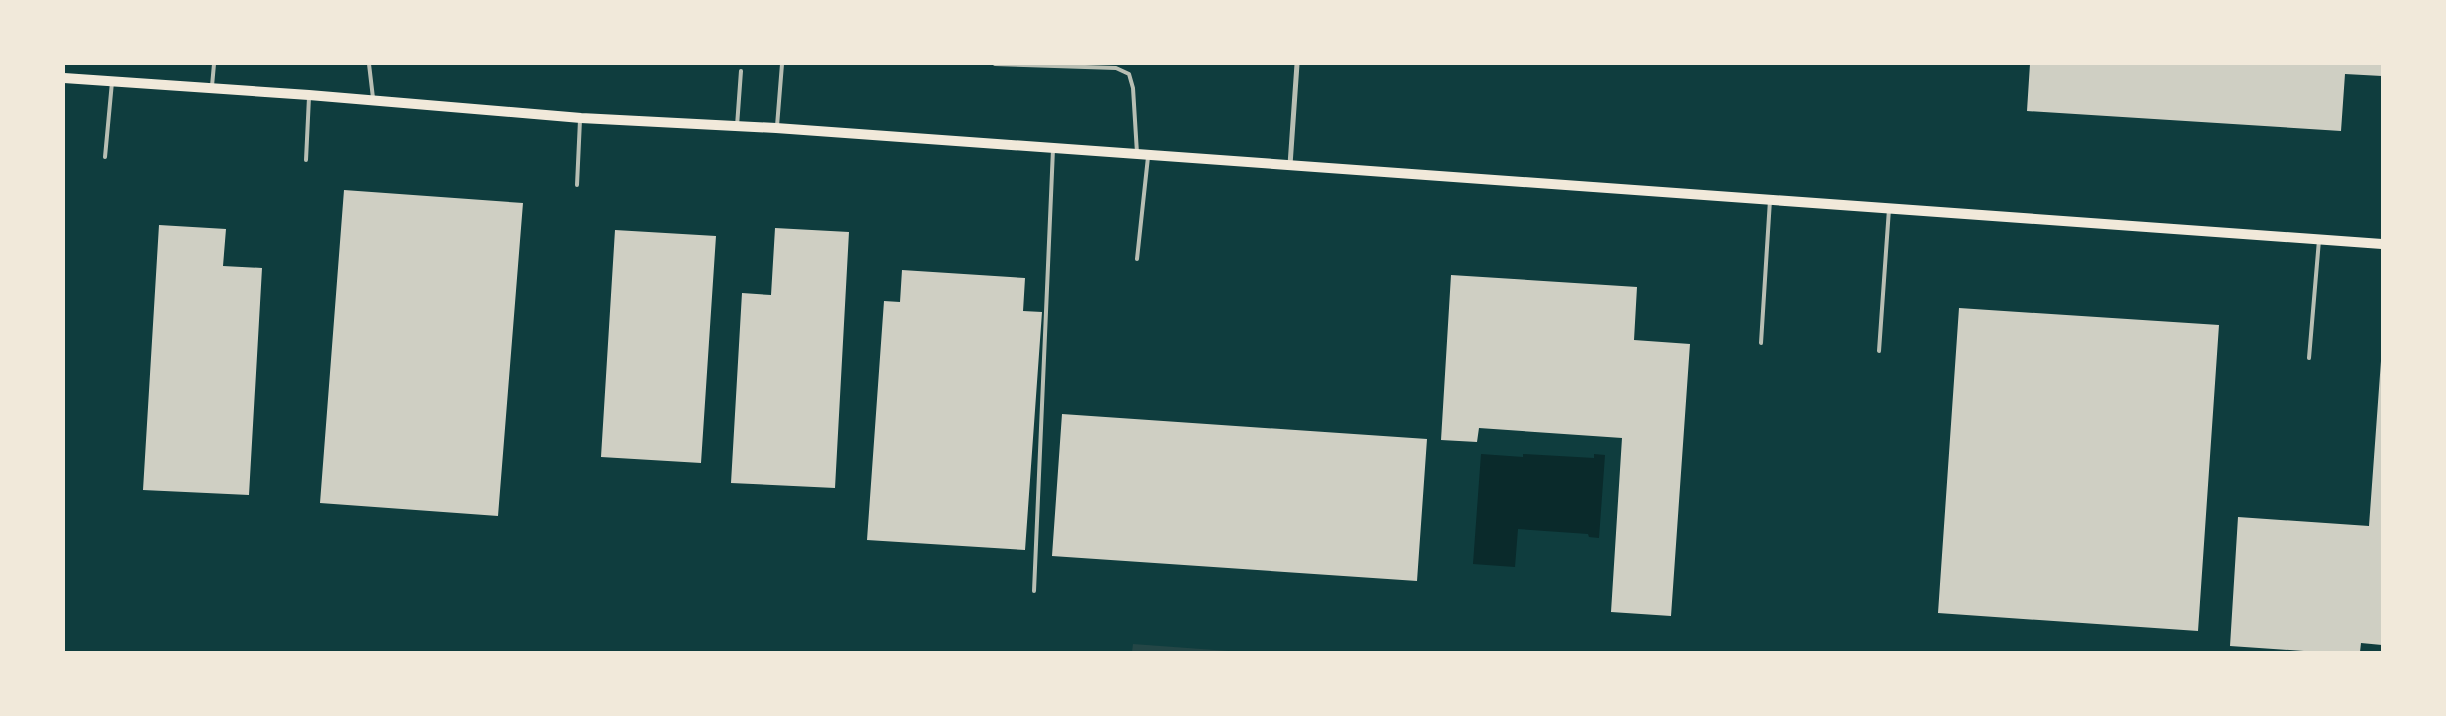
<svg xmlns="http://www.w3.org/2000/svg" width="2446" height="716" viewBox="0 0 2446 716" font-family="Raleway,sans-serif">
<rect width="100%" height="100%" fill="#0f3d3e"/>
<path fill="#244646" d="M1133 644 1242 652H1132Z"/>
<path fill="#0a2a2b" d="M1481 454 1523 457V454L1594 458V454L1605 455 1599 538 1589 537 1588 534 1518 529 1515 567 1473 564Z"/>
<path fill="#cfcfc3" d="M2030 64H2382V76L2345 74 2341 131 2027 111Z
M344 190 523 203 498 516 320 503Z
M159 225 226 229 223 266 262 268 249 495 143 490Z
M775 228 849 232 835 488 731 483 742 293 771 295Z
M615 230 716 236 701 463 601 457Z
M902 270 1025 278 1023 311 1042 312 1025 550 867 540 884 301 900 302Z
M1451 275 1637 287 1634 340 1690 344 1671 616 1611 612 1622 438 1479 428 1477 442 1441 440Z
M1959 308 2219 325 2198 631 1938 613Z
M2381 361 2382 645 2361 643 2360 652H2318L2230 646 2238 517 2369 526Z
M1062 414 1427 439 1417 581 1052 556Z"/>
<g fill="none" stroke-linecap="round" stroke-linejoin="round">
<path stroke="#b8beb3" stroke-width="4" d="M369 64 373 98
M995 64 1116 68 1129 74 1133 88 1137 153
M212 86 214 64
M737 126 741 71
M777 126 782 64
M105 157 112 82
M306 160 309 97
M577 185 580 120
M1137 259 1148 157
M1761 343 1770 200
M1879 351 1889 209
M2309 358 2319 240
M1034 591 1053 149"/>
<path stroke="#b8beb3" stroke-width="5" d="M1290 165 1297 64"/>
<path stroke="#f1e9da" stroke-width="10" d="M64 78 309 95 581 118 776 128 2382 244"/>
</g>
<rect width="2446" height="716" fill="none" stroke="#f1e9da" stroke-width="130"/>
</svg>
